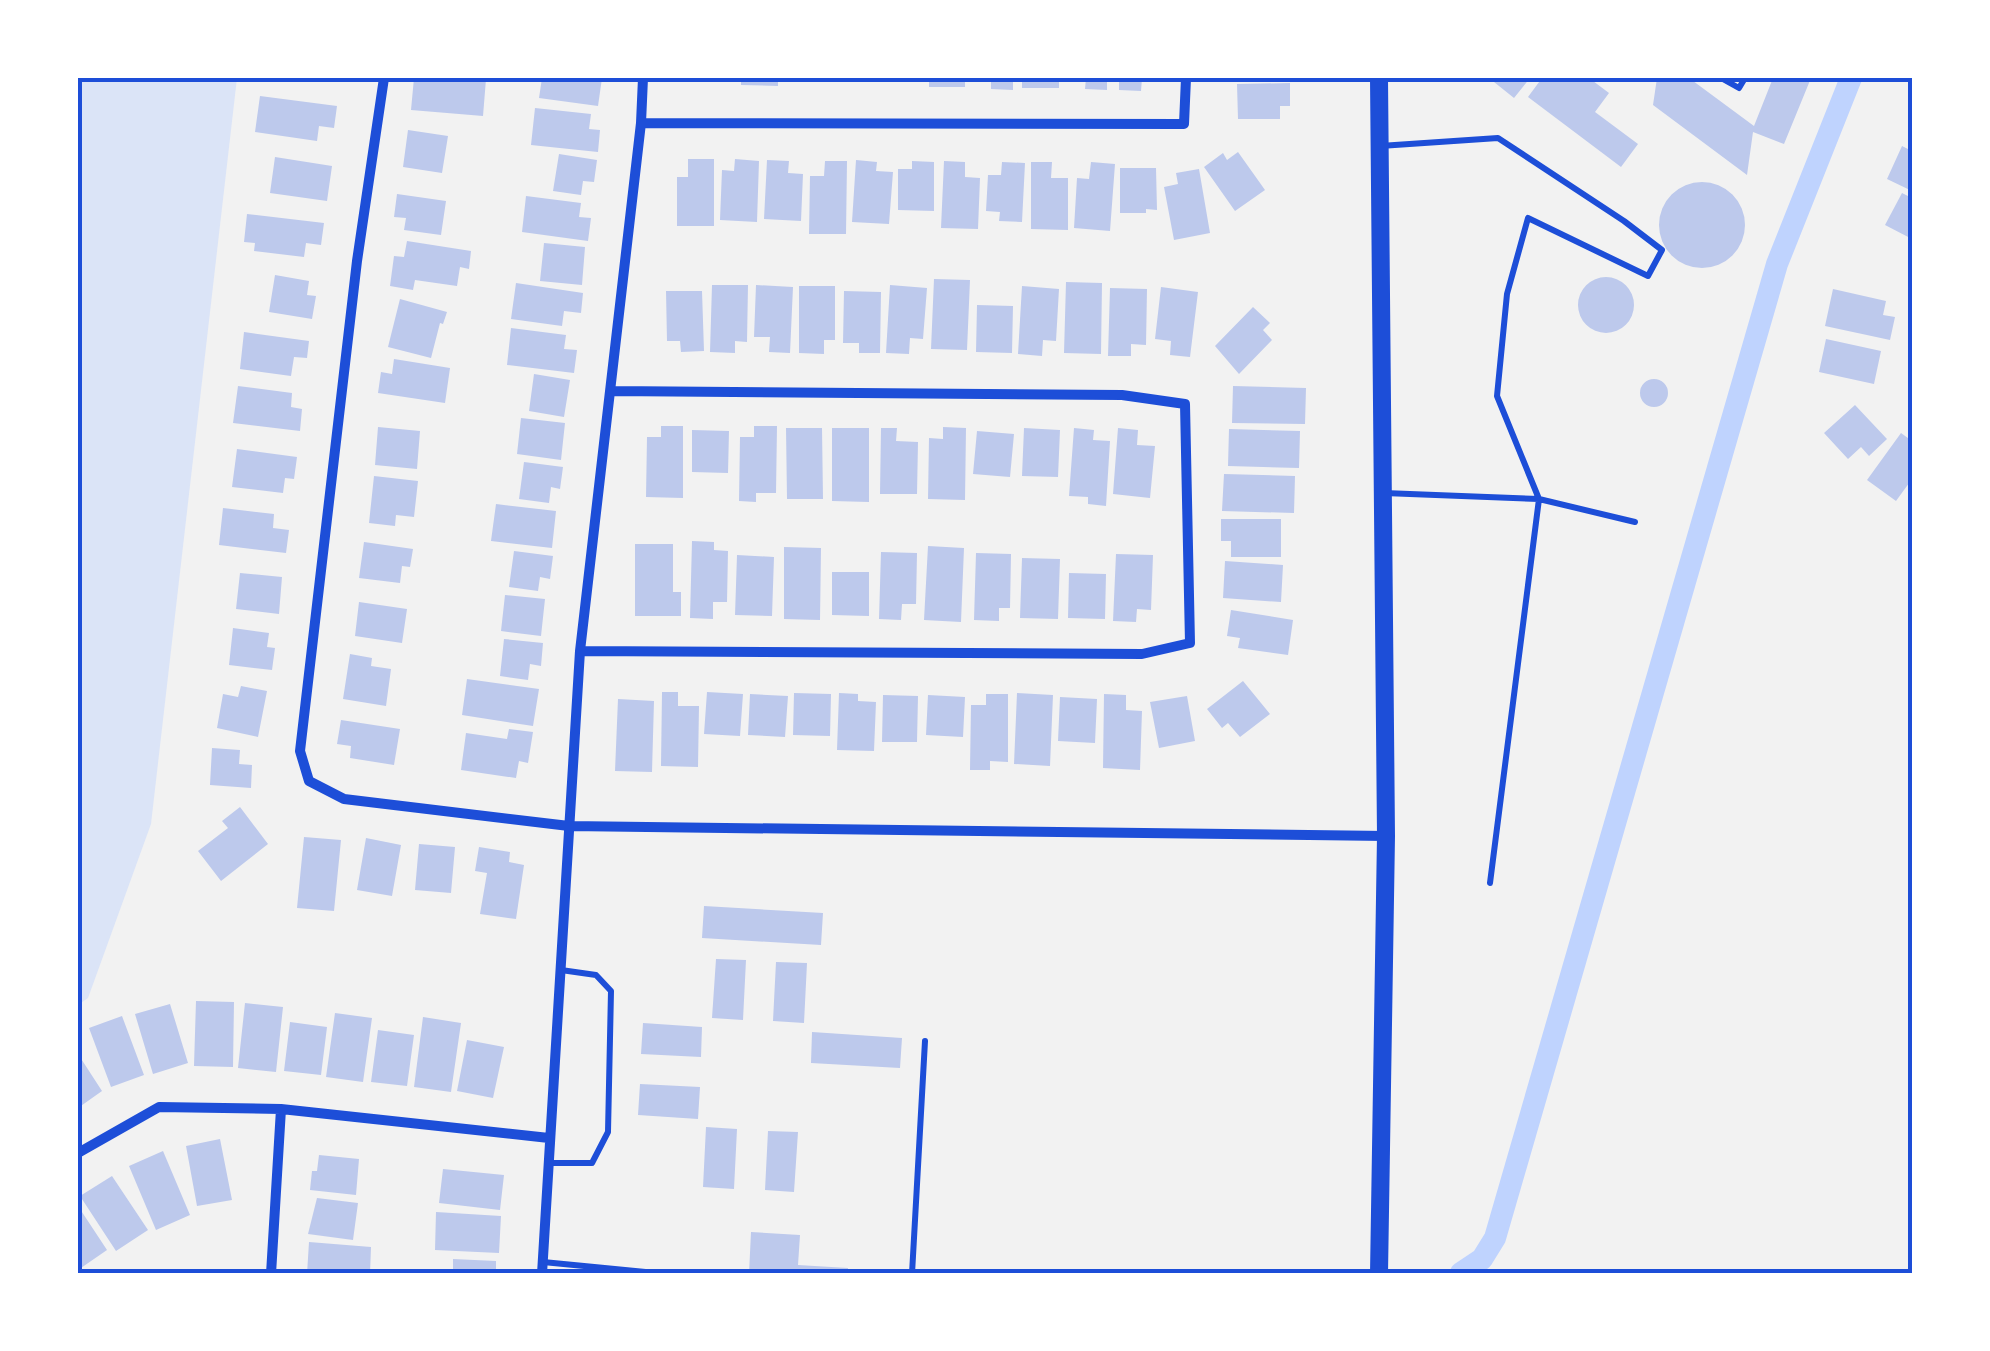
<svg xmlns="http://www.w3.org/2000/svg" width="1990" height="1351" viewBox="0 0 1990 1351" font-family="Roboto,sans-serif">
<rect width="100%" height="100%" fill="#f2f2f2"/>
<path fill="#dbe4f7" d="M78 78H237L151 824 88 998 78 1005Z"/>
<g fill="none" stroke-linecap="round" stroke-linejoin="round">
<path stroke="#bfd3fe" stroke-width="22" d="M1461 1273 1482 1259 1495 1238 1777 264 1851 78"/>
</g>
<path fill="#bdc9ec" d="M414 78 486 79 483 116 411 110Z
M542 78H602L598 106 539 98Z
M741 78H778V86L741 85Z
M929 78H965V87H929Z
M991 78H1013V90L991 89Z
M1022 78H1059V88H1022Z
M1086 78H1107V90L1085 89Z
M1119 78H1142L1141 91 1119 90Z
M1498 78H1530L1514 98 1494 82Z
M1542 78H1589L1609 93 1595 112 1638 144 1621 167 1528 97Z
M1657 78H1689L1754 126 1773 78H1811L1784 144 1753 132 1747 175 1653 105Z
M1290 83V106H1280V119H1238L1237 84Z
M260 96 337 106 334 128 319 126 317 141 255 132Z
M535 108 591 114 589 129 600 130 598 152 531 145Z
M408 130 448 136 442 173 403 167Z
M1902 146 1912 151V191L1887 179Z
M1238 152 1265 190 1235 211 1204 167 1223 153 1227 160Z
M559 154 597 160 594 182 583 181 581 195 553 191Z
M275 157 332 166 327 201 270 193Z
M688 159H714V226H677V177H688Z
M735 159 759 161 757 222 720 220 722 170 734 171Z
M767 160 789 161 788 173 803 174 801 221 764 219Z
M856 160 877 162 876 171 893 172 889 224 852 222Z
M825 161H847L846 234H809L810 176H824Z
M912 161 934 162V211L898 210V169H912Z
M944 161 965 162V177L980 178 978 229 941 228Z
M1002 162 1025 163 1022 222 999 221 1000 212 986 211 988 175H1001Z
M1031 162H1052L1051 178H1068V230L1031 229Z
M1091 162 1115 164 1110 231 1074 228 1077 178 1089 179Z
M1120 168H1156L1157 210 1146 209V213H1120Z
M1199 169 1210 233 1174 240 1164 187 1178 184 1176 173Z
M1659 225a43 43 0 1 1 86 0a43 43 0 1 1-86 0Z
M1902 193 1912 198V239L1885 225Z
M397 194 446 201 441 235 404 230 406 218 394 217Z
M526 196 581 203 579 217 591 218 588 241 522 232Z
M247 214 324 223 321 245 306 243 304 257 254 251 255 243 244 242Z
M407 241 471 251 469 269 460 267 457 286 415 280 413 290 390 286 394 256 404 257Z
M544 243 585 247 582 285 540 281Z
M275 275 309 281 307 295 316 296 312 319 269 312Z
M1578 305a28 28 0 1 1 56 0a28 28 0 1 1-56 0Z
M934 279 970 280 967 350 931 349Z
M1066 282 1102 283 1101 354 1064 353Z
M516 283 583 293 581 313 564 311 562 326 511 319Z
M712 285H748L747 342 735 341V353L710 352Z
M756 285 793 287 790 353 769 352 770 337H754Z
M890 285 927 288 923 339 910 338 909 354 886 353Z
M799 286H835V340H824V354L799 353Z
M1022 286 1059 289 1056 341 1043 340 1042 356 1018 354Z
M1161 287 1198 292 1190 357 1170 355 1171 341 1155 339Z
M1110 288 1147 289 1146 345 1131 344V356H1108Z
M1833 289 1886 301 1883 315 1895 317 1890 340 1825 326Z
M666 291H702L704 351 681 352 680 341H667Z
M844 291 881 292 880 353H859V343H843Z
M400 299 447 312 443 324 440 323 431 358 388 347Z
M977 305 1013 306 1012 353 976 352Z
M1253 307 1270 323 1263 330 1272 340 1239 374 1215 346Z
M511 328 566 335 564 349 577 350 574 373 507 365Z
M244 332 309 341 307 358 294 357 291 376 240 369Z
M1826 339 1881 351 1874 384 1819 372Z
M394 359 450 368 445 403 378 393 381 372 392 374Z
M534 374 570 380 564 417 529 411Z
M1640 393a14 14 0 1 1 28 0a14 14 0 1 1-28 0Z
M238 386 292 393 291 407 302 409 300 431 233 423Z
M1233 386 1306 388 1305 424 1232 423Z
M1855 405 1887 439 1869 456 1861 447 1848 459 1824 433Z
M521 418 565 423 561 460 517 454Z
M661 426H683V498L646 497 647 437H661Z
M754 426H777L776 493H756V502L739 501 740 437H754Z
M378 427 420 431 417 469 375 465Z
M943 427 966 428 965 500 928 499 929 438 943 439Z
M786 428H822L823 499H787Z
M832 428H869V502L832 501Z
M881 428H897L896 441 918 442 917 494H880Z
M1024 428 1060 430 1058 477 1022 476Z
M1074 428 1094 430 1093 440 1110 441 1106 506 1088 504V497L1069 496Z
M1118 428 1138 430 1137 445 1155 446 1150 498 1113 494Z
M1229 429 1300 431 1299 468 1228 466Z
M692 430 729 431 728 473 692 472Z
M977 431 1014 434 1010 477 973 474Z
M1901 433 1912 441V479L1896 501 1867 480Z
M237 449 297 457 294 479 285 478 283 493 232 487Z
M524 462 563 467 560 489 551 487 549 503 519 499Z
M1224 474 1295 476 1294 513 1222 511Z
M374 476 418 481 414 517 396 515 395 526 369 523Z
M496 504 556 511 552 548 491 541Z
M223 508 274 514 273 528 289 530 286 553 219 545Z
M1221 519H1281V557H1231V541H1221Z
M692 541 714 542V550L728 551 727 602H713V619L690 618Z
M364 542 413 549 410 567 402 566 400 583 359 578Z
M635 544H673V592H681V616H635Z
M928 546 964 548 961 622 924 620Z
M784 547 821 548 820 620 784 619Z
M514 551 553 556 550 579 540 577 538 591 509 587Z
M881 552 917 553 916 604H902L901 620 879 619Z
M976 553 1011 554 1010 608H999V621L974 620Z
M1116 554 1153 555 1151 610 1137 609 1136 622 1113 621Z
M737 555 774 557 772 616 735 615Z
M1022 558 1060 559 1058 619 1020 618Z
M1225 561 1283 565 1281 602 1223 598Z
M832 572H869V616L832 615Z
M240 573 282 577 279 614 236 609Z
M1069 573 1106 574 1105 619 1068 618Z
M505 595 545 599 541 636 501 631Z
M359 602 407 609 402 643 355 636Z
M1231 610 1293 620 1288 655 1238 648 1240 638 1227 636Z
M233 628 269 633 267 647 275 648 272 670 229 665Z
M504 639 543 643 541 666 530 664 528 680 500 676Z
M350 654 372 658 371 666 391 669 386 706 343 699Z
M467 679 539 689 533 726 462 715Z
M1243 681 1270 714 1240 737 1228 723 1222 728 1207 709Z
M241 686 267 691 258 737 217 728 223 694 238 697Z
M662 692H678V706H699L698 767 661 766Z
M707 692 743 694 740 736 704 734Z
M794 693 831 694 830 736 793 735Z
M839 693 858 694V701L876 702 874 751 837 750Z
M1017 693 1053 695 1050 766 1014 764Z
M750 694 788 696 785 737 748 735Z
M986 694H1008V762L990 761V770H970L971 705H986Z
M1104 694 1126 695V710L1142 711 1140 770 1103 768Z
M883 695 918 696 917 742H882Z
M928 695 965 697 963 737 926 735Z
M1187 696 1195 741 1159 748 1150 702Z
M1060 697 1097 699 1095 743 1058 741Z
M618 699 654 701 652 772 615 771Z
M341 720 400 729 394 765 350 758 351 746 337 744Z
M509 729 533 732 528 763 519 761 516 778 461 770 466 733 507 739Z
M212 748 240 750 239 764 252 765 251 788 210 785Z
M240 807 268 844 221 881 198 851 228 828 222 821Z
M304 837 341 840 334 911 297 908Z
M366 838 401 845 392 896 357 890Z
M419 844 455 847 451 893 415 890Z
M479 847 510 852 509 862 524 865 516 919 480 914 487 873 475 871Z
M704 906 823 913 821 945 702 938Z
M716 959 746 960 743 1020 712 1018Z
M776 962 807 963 804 1023 773 1021Z
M196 1001 234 1002 233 1067 194 1066Z
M245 1003 283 1007 276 1072 238 1068Z
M170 1004 188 1063 153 1074 135 1014Z
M335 1013 372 1018 363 1082 326 1077Z
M122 1016 144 1075 111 1087 89 1028Z
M423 1017 461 1023 451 1092 414 1087Z
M290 1022 327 1027 321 1075 284 1071Z
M643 1023 702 1027 701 1057 641 1054Z
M378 1030 414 1035 407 1086 371 1082Z
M812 1032 902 1038 900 1068 811 1063Z
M467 1040 504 1047 493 1098 457 1091Z
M78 1054 102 1091 78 1108Z
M640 1084 700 1087 698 1119 638 1115Z
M706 1127 737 1129 734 1189 703 1187Z
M768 1131 798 1132 794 1192 765 1190Z
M220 1139 232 1200 197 1206 186 1146Z
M163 1151 190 1215 156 1230 129 1166Z
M319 1155 359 1159 356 1195 310 1190 312 1171H317Z
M443 1169 504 1175 500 1210 439 1203Z
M112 1176 148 1230 116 1251 80 1196Z
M317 1198 358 1203 353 1240 308 1234Z
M78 1206 107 1250 78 1270Z
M436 1212 501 1216 499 1253 435 1250Z
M751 1232 800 1235 798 1265 848 1268V1274H749Z
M309 1242 371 1247 370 1274H307Z
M453 1259 496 1261V1274H453Z"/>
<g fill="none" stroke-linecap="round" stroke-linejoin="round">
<path stroke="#1d4ed8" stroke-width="6" d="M1721 78 1739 88 1745 78
M1380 146 1498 138 1624 221 1662 250 1648 276 1528 218 1507 294 1497 396 1539 499 1490 883
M1384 493 1539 499 1635 522
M548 1163H592L608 1132 611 991 596 975 561 970
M543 1262 666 1274
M912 1274 925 1041"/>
<path stroke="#1d4ed8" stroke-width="10" d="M384 78 357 261 300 751 309 781 344 799 569 826 1386 836
M641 123 1184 124 1186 78
M580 651 1142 654 1190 643 1185 404 1122 395 611 391
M78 1153 159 1107 281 1109 549 1138
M271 1274 281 1109
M542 1274 580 651 641 123 643 78"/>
<path stroke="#1d4ed8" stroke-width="18" d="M1379 78 1386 836 1379 1274"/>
</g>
<rect width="1990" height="1351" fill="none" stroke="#ffffff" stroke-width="160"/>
<rect x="80" y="80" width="1830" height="1191" fill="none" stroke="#1d4ed8" stroke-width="4"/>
</svg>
